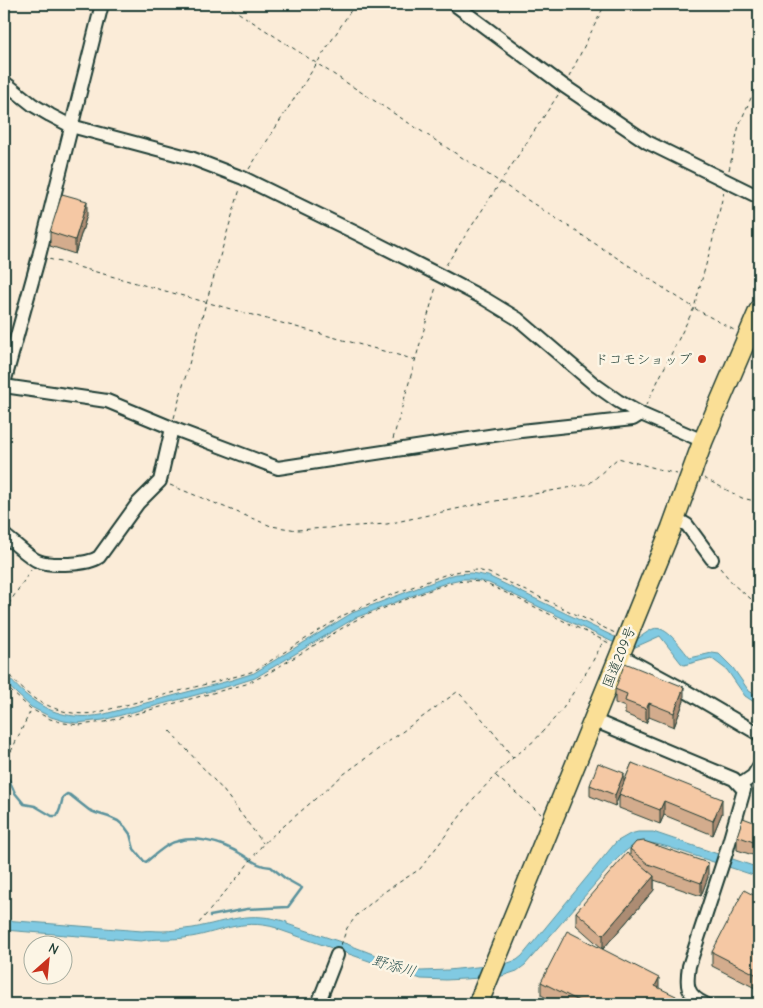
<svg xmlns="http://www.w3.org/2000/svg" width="763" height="1008" viewBox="0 0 763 1008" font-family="'Comic Neue','Klee One',sans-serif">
<rect width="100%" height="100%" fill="#fbecd8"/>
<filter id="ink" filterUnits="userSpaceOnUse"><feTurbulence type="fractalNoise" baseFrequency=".02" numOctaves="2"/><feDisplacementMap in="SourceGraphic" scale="10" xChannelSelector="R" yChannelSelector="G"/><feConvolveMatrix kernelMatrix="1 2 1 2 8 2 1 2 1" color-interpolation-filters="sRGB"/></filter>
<g filter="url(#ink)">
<path fill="#f9e1c8" d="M4 323 14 326 4 371Z"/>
<path fill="#81cae2" stroke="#5a929c" d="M471 573 488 576 619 639 632 642C640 638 646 632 653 629 666 624 682 649 690 658L712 653 719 654 733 668 749 691 759 697V705L751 700 745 696 727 670 711 658 684 665 681 663 660 636 631 649 619 645 489 583 471 579H462L452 581 437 586 355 618 255 678 233 685 103 720 77 723 64 721 51 717 31 707 4 682V673C13 682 22 693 33 700 53 715 77 719 101 715L232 680 254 673 352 613 446 577 456 574Z
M638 832H653L759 868V877L668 847C640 839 634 842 614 862L525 965 517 971 499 977 446 980 421 979 277 929V928C240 917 219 934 184 938 170 940 155 938 141 941L4 930V920L142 931C149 930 155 931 162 931 172 931 183 929 193 928 229 921 249 910 287 922V924L347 944 414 970 421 971 448 970 505 964 517 960 522 956 616 842 630 834Z"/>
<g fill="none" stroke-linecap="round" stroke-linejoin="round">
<path stroke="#5a929c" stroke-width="2.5" d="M4 769 15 793 24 804 35 806 52 816H57L60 809 63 797 67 794 70 795 89 810 96 813 109 817 118 821 125 827 130 834 134 849 144 861 146 862C153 856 160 850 168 845 190 833 222 842 243 855 251 860 260 867 271 867L286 879 302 888 288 907 247 909 210 916"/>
<g stroke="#1f3d34" stroke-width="16">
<path id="minor" d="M454 4 564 86 647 142 759 197
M4 82 33 105 50 115 71 126 191 158 243 178 354 232 439 275 485 299 518 319 594 384 618 401 641 414 703 441
M748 337 759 344
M4 383 39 256 102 4
M4 386 107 401 172 428 278 468 521 431 633 419 641 414
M675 518 687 525 712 559
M4 535C11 540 31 559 38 561 51 566 88 565 99 557L138 503 160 481 172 428
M620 655 677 686 759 734
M593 720 734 779 744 790 726 853 689 966C686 985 686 995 705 1004
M740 785 753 776 759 766
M318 1004 337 955"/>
</g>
<g stroke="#1f3d34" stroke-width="22">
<path id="highway" d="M478 1004 671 529 703 441 759 310"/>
</g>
<path stroke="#1f3d34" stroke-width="1" stroke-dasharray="4 4" stroke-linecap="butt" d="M225 4 699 311 734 330
M569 77 605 4
M249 169 355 4
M729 170 739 125 759 80
M49 259 416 360
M446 265 558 95
M646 405 694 308 712 243 724 191
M174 418 206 303 240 189
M393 439 436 287
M704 478 742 498 759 502
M170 485 271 526 297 530 387 524 479 504 589 484 618 458 677 474
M720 568 735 586 750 598 759 608
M4 611 31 570
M4 670C14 680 24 692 35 699 39 702 45 704 49 706 65 713 78 715 95 713L241 675 254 671 344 615 380 599 447 574 460 571 477 570 489 573 615 633
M4 685 31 709 50 719 64 723 79 725 105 722 246 684 267 674 354 621 369 614 438 587 455 582 467 581 481 582 500 590 611 644
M170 731 223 790 263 843
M4 766 31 710
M496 776 541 814
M4 806 9 813 4 831
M199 923 241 873 263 844 344 774 457 692 459 693C478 713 496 735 513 758
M341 945 347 928 357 915 384 892 420 869 474 798 508 762 535 740 562 710 589 668 604 640"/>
<use href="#minor" stroke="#fcf5e5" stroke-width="12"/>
<use href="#highway" stroke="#fadf96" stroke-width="19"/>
</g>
<path fill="#d3ac8d" stroke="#1f3d34" d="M87 215 75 254 50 246V232Z
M615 689 684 701 674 727 649 717 646 723 625 714V707L615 703Z
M632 763 722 813 713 835 664 815 660 824 619 808V794Z
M624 783 615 806 590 796V785Z
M759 824V857L737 850V836Z
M630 849 708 877 701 896 654 880V890L603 949 576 925V912L630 855Z
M759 898V990L712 966V952Z
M541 982 659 988 676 1004H558L541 995Z"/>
<path fill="#ac8c73" stroke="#1f3d34" d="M87 201V215L75 254V240Z
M684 687V701L674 727V713Z
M649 703V717L646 723V709Z
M624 773V783L615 806V795Z
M722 799V813L713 835V821Z
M664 801V815L660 824V810Z
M708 863V877L701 896V883Z
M654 876V890L603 949V935Z
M659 978V992L655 986Z
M676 996V1004H672Z"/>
<path fill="#f5c8a4" stroke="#1f3d34" d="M62 194 87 201 75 240 50 232Z
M625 663 684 687 674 713 649 703 646 709 625 701 627 694 615 689Z
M598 763 624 773 615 795 590 785Z
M632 763 722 799 713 821 664 801 660 810 619 794Z
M743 818 759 824V844L737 836Z
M644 841 708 863 701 883 648 864 630 849 636 842Z
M627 853 654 876 603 935 576 912Z
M744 890 759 898V976L712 952Z
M567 931 659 978 655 986 676 996 672 1004H583V1003L541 982Z
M36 1002 54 1003V1004H36Z"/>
</g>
<circle fill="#c8321e" stroke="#fcf5e5" stroke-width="2" cx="702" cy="359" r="5"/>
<g text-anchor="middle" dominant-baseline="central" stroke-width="5" stroke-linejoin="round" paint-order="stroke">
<g font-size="14" fill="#1f3d34" stroke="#fcf5e5" text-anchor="end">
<text x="692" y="359">ドコモショップ</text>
</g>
<g font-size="14" fill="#1f3d34" stroke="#fcf5e5">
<text transform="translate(619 657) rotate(-68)">国道209号</text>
</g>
<g font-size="15" font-style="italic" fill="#335957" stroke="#fcf5e5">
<text transform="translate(394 966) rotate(16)">野添川</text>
</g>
</g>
<rect width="763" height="1008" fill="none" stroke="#fcf5e5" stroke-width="20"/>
<rect x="10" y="10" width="743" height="988" fill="none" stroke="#1f3d34" stroke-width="2" filter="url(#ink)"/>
<g transform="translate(48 960) rotate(27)"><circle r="24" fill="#fcf5e5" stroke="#a4ab9e"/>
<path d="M0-4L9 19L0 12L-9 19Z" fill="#c8321e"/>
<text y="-8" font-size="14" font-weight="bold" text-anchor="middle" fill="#1f3d34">N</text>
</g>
</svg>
